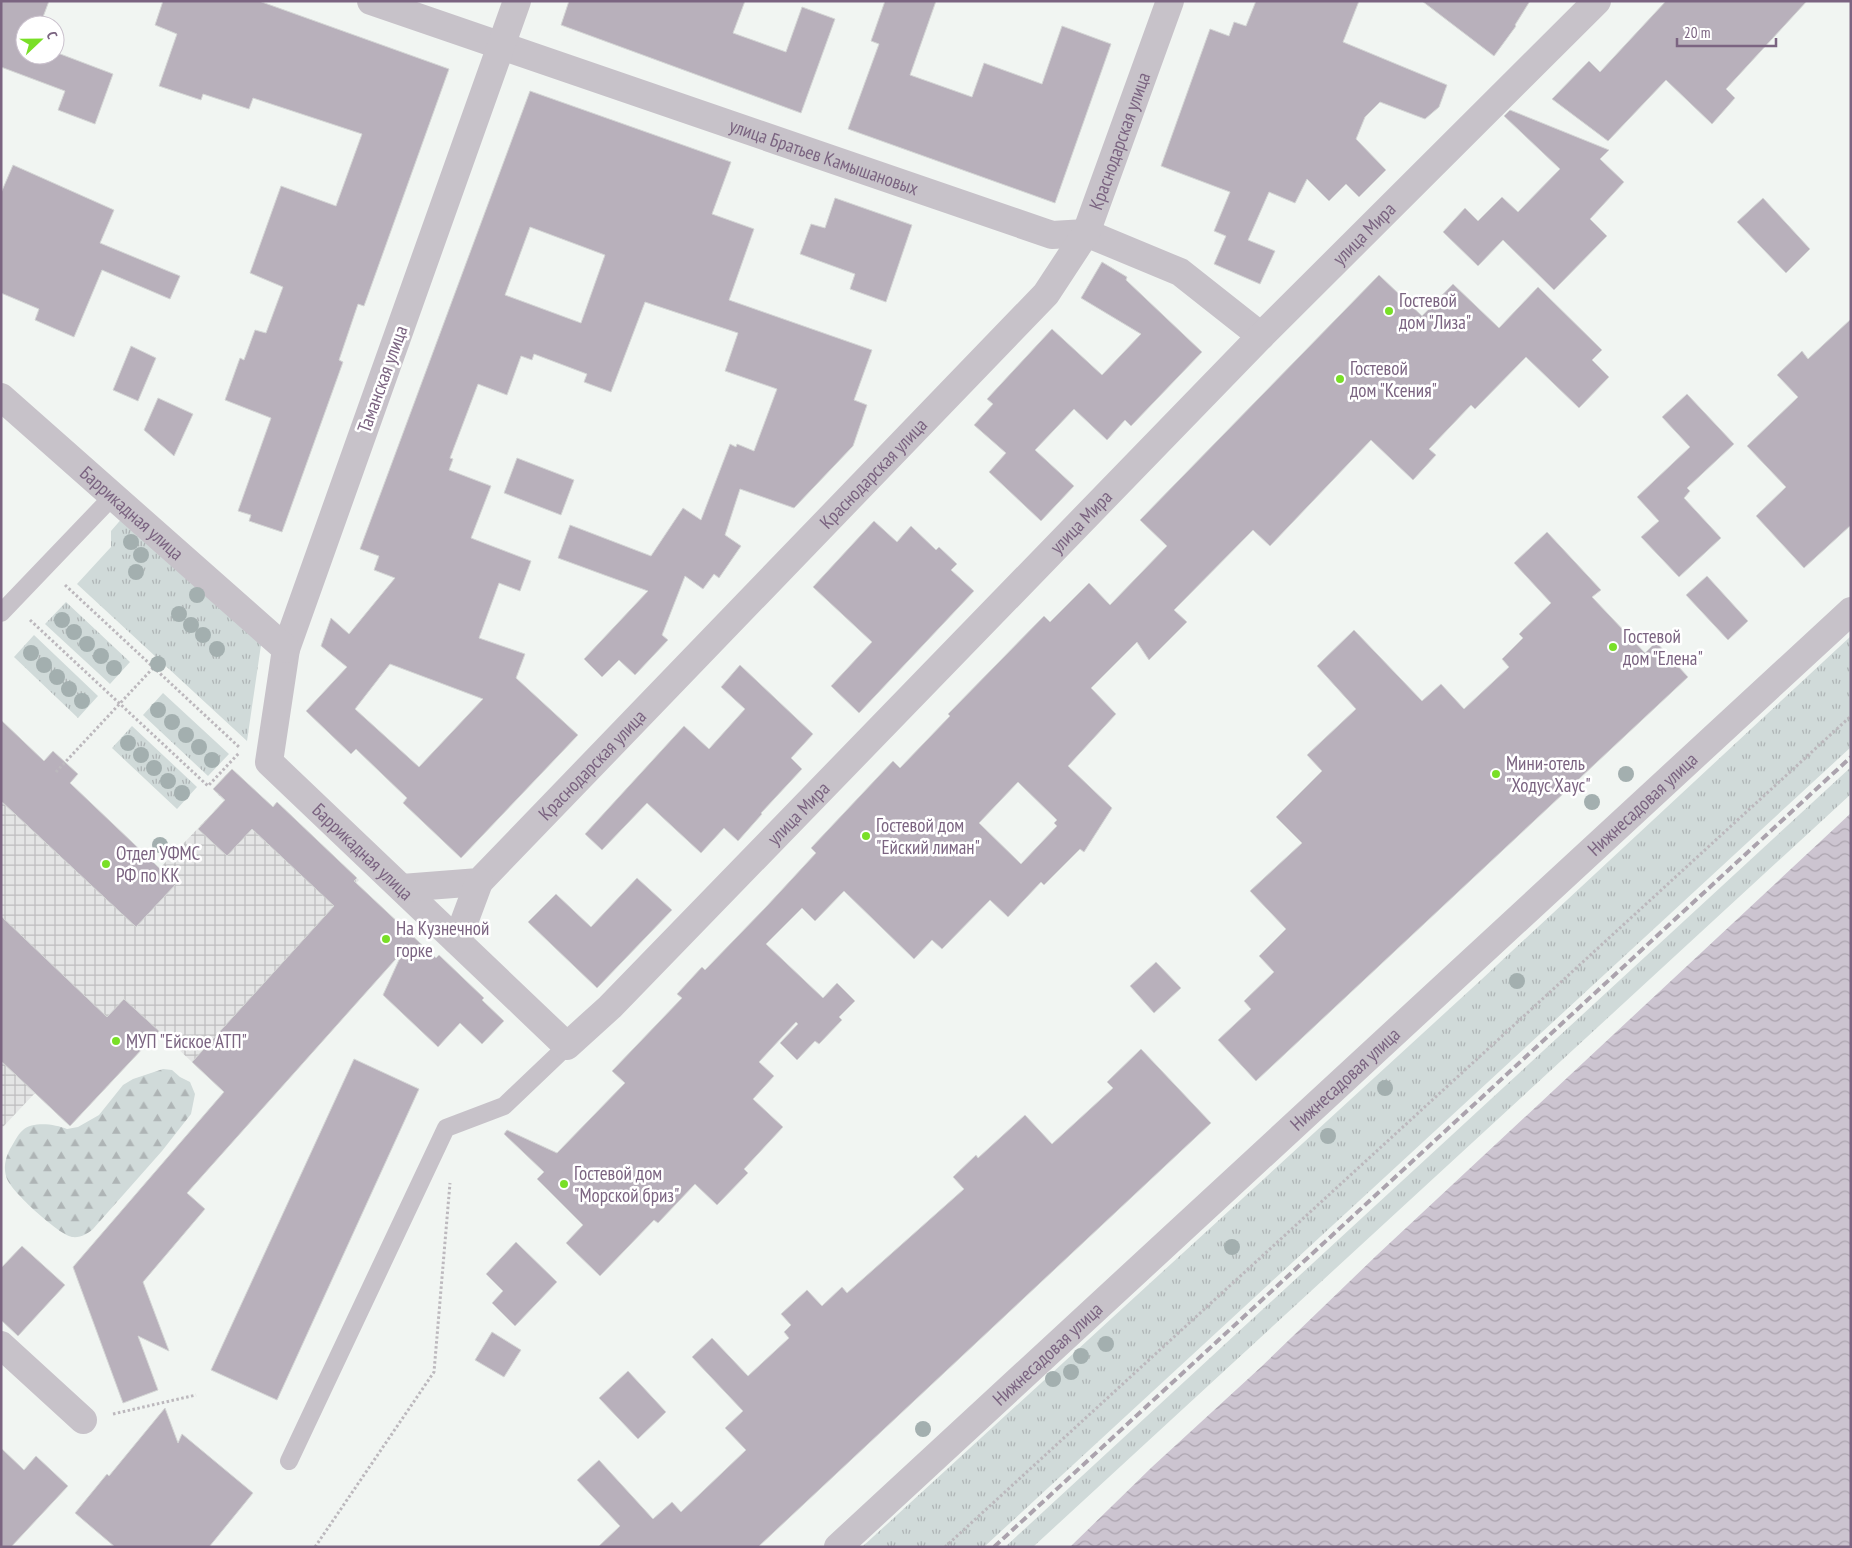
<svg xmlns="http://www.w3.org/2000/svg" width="1852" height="1548" viewBox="0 0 1852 1548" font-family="'PT Sans Narrow',sans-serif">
<defs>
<pattern id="industrial-grid" width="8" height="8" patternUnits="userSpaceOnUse" patternTransform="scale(1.25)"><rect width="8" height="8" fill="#e4e5e5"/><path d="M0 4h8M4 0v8" fill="none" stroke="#bebdbf"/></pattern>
<pattern id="grass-tufts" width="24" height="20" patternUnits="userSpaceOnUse" patternTransform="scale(1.25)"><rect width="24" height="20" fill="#d0dad9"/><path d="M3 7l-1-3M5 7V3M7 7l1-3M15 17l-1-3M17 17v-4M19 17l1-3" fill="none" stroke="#aeb4b5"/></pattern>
<pattern id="forest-firs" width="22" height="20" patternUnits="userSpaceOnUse" patternTransform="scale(1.25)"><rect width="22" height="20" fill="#d0dad9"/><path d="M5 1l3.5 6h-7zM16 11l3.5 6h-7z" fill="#aeb4b5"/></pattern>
<pattern id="water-waves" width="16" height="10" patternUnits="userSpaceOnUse" patternTransform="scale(1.25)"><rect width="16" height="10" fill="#ccc4d0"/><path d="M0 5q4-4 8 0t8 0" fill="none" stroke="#aba3ae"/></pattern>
</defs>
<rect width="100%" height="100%" fill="#f1f5f2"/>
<path fill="url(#industrial-grid)" d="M232 769 273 807 277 802 359 880 192 1062 159 1031 70 1126 35 1093 1 1129V801L136 927 176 884 160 868 224 801 213 789Z"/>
<path fill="url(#grass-tufts)" d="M124 516 262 638 247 741 77 584 111 547V531Z
M66 602 130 662 110 684 45 624Z
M34 635 98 696 78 718 14 657Z
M1851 636V747L984 1547H862L1482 979Z
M163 693 229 754 208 776 143 715Z
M132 726 197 787 177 809 112 748Z
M1851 767V794L1033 1547H1005Z"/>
<path fill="url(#forest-firs)" d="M163 1069 172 1070 180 1077 190 1082 195 1094 191 1114 162 1151 93 1229C87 1234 81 1238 72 1237 58 1234 12 1192 7 1179 3 1168 5 1159 10 1149 14 1143 17 1135 23 1130 33 1121 55 1124 67 1129L78 1127 99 1115 123 1085 133 1079Z"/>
<path fill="url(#water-waves)" d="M1851 813V1547H1070L1152 1467 1261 1367 1377 1255Z"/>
<path fill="#b8b0bb" stroke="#d4d6d5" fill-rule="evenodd" d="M1 1H49L40 25H25V55H55V52L113 74 95 124 58 110 65 91 1 67Z
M163 1H259L449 69 364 306 358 304 339 360 343 362 282 532 249 521 251 515 238 511 271 418 225 400 240 358 244 360 255 330 266 333 283 287 250 273 281 186 336 206 362 134 253 98 249 109 203 94 201 100 159 86 177 34 155 25Z
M569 1H745L733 33 786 52 802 7 835 19 801 113 561 25Z
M885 1H936L910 75 972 97 984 63 1042 84 1062 26 1111 44 1055 203 848 129 879 44 871 41Z
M1256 1H1359L1343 42 1447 85 1439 107 1425 119 1380 102 1365 117 1356 139 1386 170 1359 197 1346 184 1329 201 1307 179 1295 203 1269 192 1248 240 1275 251 1260 284 1214 264 1226 236 1214 231 1230 192 1161 166 1210 29 1229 36 1234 22 1246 26Z
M1422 1H1530L1515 25 1516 26 1494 56Z
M1666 1H1807L1726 89 1735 98 1712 124 1666 80 1608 141 1552 99 1589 61 1600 72Z
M530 91 731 162 712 214 754 229 729 300 872 350 854 400 867 405 853 446 794 508 740 489 725 535 741 546 719 578 714 574 703 589 685 576 662 635 668 640 635 675 619 660 602 677 584 659 648 591 558 558 570 525 651 556 683 508 701 520 730 444 736 447 737 444 754 451 777 389 725 371 738 333 645 302 611 392 584 382 587 374 534 354 532 360 521 356 507 395 478 384 450 458 453 459 449 470 491 486 471 538 531 561 520 591 499 583 479 638 525 654 516 678 578 735 461 858 403 803 407 798 356 749 351 754 306 711 347 667 321 646 331 618 349 634 395 578 374 570 379 556 360 549ZM530 227 605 255 581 323 505 295ZM390 664 483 699 419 767 355 709Z
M1510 110 1609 150 1600 159 1624 182 1590 219 1607 236 1554 290 1503 240 1478 266 1443 232 1465 208 1478 221 1502 197 1518 212 1560 169 1504 116Z
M13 165 114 210 100 243 180 276 170 299 102 270 74 337 35 320 39 309 1 293V193Z
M835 198 912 225 886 302 850 289 855 274 800 254 811 224 825 228Z
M1763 198 1810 249 1786 273 1737 222Z
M1102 262 1127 277 1126 280 1202 352 1131 426 1125 420 1107 440 1074 409 1035 450 1074 486 1041 521 989 472 1006 453 974 425 993 404 987 399 1052 329 1102 375 1141 334 1081 298Z
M1379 275 1422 316 1453 284 1499 328 1538 287 1602 350 1592 360 1609 377 1579 408 1526 357 1475 409 1471 405 1429 449 1436 455 1413 480 1371 440 1270 546 1253 530 1174 610 1187 622 1149 660 1137 642 1091 688 1116 714 1068 766 1112 808 1084 852 1080 849 1044 885 1041 882 1008 917 990 900 942 949 932 940 914 959 844 891 815 921 802 908 766 944 823 998 837 983 855 1001 839 1017 842 1020 819 1044 815 1041 797 1060 780 1043 798 1024 796 1022 759 1062 774 1076 753 1099 783 1127 744 1169 748 1173 717 1205 695 1184 658 1223 654 1220 600 1276 566 1243 583 1225 537 1179 544 1172 504 1134 507 1130 557 1153 625 1083 612 1071 682 998 677 994 702 967 705 970 766 907 816 853 811 848 893 761 900 768 950 716 948 714 1044 616 1050 622 1089 583 1110 605 1167 546 1140 520ZM1018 782 1057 820 1054 823 1057 826 1021 864 979 823Z
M1851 319V525L1804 568 1756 516 1786 487 1747 446 1798 397 1777 375 1802 351 1808 359Z
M131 346 156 358 138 401 113 390Z
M1687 394 1734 444 1687 488 1690 491 1684 498 1721 538 1679 577 1641 537 1659 521 1637 497 1690 447 1662 417Z
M158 398 193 414 174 456 144 430Z
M517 458 574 480 561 515 504 493Z
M874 521 897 542 911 526 936 550 939 547 957 564 951 570 974 591 859 713 831 686 872 642 813 587Z
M1547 532 1601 590 1592 597 1645 653 1656 642 1688 677 1256 1081 1218 1040 1251 1009 1244 1001 1274 972 1259 956 1286 929 1250 891 1302 843 1276 817 1322 771 1307 755 1356 709 1317 666 1354 630 1422 701 1441 684 1464 709 1509 667 1502 659 1523 638 1519 634 1551 603 1514 563Z
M1707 576 1748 621 1728 640 1686 595Z
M740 665 813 734 791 758 802 769 761 813 762 814 738 841 724 828 701 853 647 803 602 850 585 834 684 726 709 749 745 709 721 687Z
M1 720 44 761 53 751 78 774 70 783 176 884 136 927 1 801Z
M232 769 273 807 277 802 357 878 354 881 436 958 439 955 484 998 482 1000 504 1021 482 1044 460 1023 438 1047 383 995 403 951 187 1193 205 1209 143 1282 169 1351 138 1336 158 1390 123 1403 73 1267 224 1092 192 1062 334 906 252 829 227 856 198 829 225 800 213 789Z
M637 878 672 910 597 988 528 922 556 894 591 927Z
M1 916 107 1017 124 999 159 1031 70 1126 1 1061Z
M1156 962 1181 988 1154 1013 1130 986Z
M1141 1049 1211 1123 758 1547H598L620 1526 577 1480 599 1460 653 1519 672 1502 681 1512 746 1450 725 1428 743 1411 692 1357 712 1338 748 1376 789 1338 784 1332 791 1325 781 1314 807 1290 822 1306 842 1287 847 1293 964 1189 953 1177 976 1155 978 1158 1025 1115 1052 1144 1113 1088 1107 1082Z
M354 1059 419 1089 277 1400 211 1370Z
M516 1242 557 1282 515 1326 492 1303 503 1291 486 1274Z
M22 1246 65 1285 18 1336 1 1320V1268Z
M492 1332 521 1350 504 1377 475 1360Z
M628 1371 666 1412 638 1439 599 1398Z
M165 1408 178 1443 182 1434 253 1493 209 1547H115L75 1513 107 1474 109 1476Z
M1 1448 24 1470 36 1456 68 1486 11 1547H1Z"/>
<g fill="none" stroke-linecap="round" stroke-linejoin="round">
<path stroke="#bcb8bd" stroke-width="3" stroke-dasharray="2.5 2.5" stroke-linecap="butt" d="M65 585 239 747
M30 620 208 786 239 753
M56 772 153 668
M113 1414 196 1395
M315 1547 434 1372 450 1183
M945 1547 1851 716"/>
<path stroke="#c7c2c9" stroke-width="18" d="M1 613 113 496
M289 1461 446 1128 504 1106 567 1046"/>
<g stroke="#c7c2c9" stroke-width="28">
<path id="s1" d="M371 1 1052 235 1086 233 1180 272 1261 336"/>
<path id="s2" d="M517 1 286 649 269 762 567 1046 610 1007 1261 336 1597 1"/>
<path id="s3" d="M1 397 286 649"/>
<path id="s4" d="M402 888 479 882 1046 294 1086 233 1170 1"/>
<path d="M457 941 479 882"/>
<path d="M1 1345 83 1420"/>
<path id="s5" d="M838 1547 1851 611"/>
</g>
<path stroke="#aba3ad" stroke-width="4" stroke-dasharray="8 4" stroke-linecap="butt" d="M994 1547 1851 757"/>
</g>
<g fill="#a3afaf">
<circle cx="131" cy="542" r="8"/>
<circle cx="141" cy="555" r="8"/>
<circle cx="136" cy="572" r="8"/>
<circle cx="197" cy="595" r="8"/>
<circle cx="179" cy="614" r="8"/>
<circle cx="62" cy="620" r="8"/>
<circle cx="191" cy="625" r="8"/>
<circle cx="74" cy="632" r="8"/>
<circle cx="203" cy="635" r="8"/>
<circle cx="87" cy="644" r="8"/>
<circle cx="217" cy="649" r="8"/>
<circle cx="31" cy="653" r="8"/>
<circle cx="101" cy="656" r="8"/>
<circle cx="158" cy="664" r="8"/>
<circle cx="44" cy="665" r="8"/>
<circle cx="114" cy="668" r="8"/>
<circle cx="57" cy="677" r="8"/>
<circle cx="69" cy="689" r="8"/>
<circle cx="82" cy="701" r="8"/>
<circle cx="158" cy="710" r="8"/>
<circle cx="172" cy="722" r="8"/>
<circle cx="186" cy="735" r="8"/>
<circle cx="128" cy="743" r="8"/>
<circle cx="199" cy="747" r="8"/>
<circle cx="141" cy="755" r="8"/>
<circle cx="212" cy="760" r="8"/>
<circle cx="154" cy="768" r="8"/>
<circle cx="1626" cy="774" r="8"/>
<circle cx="168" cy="781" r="8"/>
<circle cx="182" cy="793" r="8"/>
<circle cx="1592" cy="802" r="8"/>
<circle cx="160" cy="845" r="8"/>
<circle cx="1517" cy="981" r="8"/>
<circle cx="1385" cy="1088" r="8"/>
<circle cx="1328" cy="1136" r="8"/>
<circle cx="1232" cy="1247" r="8"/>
<circle cx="1106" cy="1344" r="8"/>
<circle cx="1081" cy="1356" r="8"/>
<circle cx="1071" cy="1372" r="8"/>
<circle cx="1053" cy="1379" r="8"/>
<circle cx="923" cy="1429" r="8"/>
</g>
<g fill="#79df27" stroke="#fff" stroke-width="2">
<circle cx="1389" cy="311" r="5"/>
<circle cx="1340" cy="379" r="5"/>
<circle cx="1613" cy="647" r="5"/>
<circle cx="1496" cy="774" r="5"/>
<circle cx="866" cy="836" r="5"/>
<circle cx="106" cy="864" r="5"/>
<circle cx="386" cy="939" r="5"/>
<circle cx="116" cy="1041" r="5"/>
<circle cx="564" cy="1184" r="5"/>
</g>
<g text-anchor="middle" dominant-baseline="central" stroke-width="5" stroke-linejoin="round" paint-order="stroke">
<g font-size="19" fill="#7b6481" stroke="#fff">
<text stroke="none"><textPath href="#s4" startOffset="1065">Краснодарская улица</textPath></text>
<text stroke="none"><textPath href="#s1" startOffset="479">улица Братьев Камышановых</textPath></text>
<text stroke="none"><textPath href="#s2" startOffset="2352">улица Мира</textPath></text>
<text transform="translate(382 379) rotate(-70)">Таманская улица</text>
<text stroke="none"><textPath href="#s4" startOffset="645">Краснодарская улица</textPath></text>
<text stroke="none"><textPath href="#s3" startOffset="175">Баррикадная улица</textPath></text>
<text stroke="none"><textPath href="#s2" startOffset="1948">улица Мира</textPath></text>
<text stroke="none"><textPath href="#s4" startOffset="240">Краснодарская улица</textPath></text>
<text stroke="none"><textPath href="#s5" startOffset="1095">Нижнесадовая улица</textPath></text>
<text stroke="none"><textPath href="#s2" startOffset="1542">улица Мира</textPath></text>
<text stroke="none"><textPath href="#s2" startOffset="932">Баррикадная улица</textPath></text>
<text stroke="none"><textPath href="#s5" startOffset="690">Нижнесадовая улица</textPath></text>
<text stroke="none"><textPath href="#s5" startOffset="285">Нижнесадовая улица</textPath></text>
</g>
<g font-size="19" fill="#7b6481" stroke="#fff" text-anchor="start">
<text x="1399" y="300">Гостевой<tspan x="1399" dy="22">дом "Лиза"</tspan></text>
<text x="1350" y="368">Гостевой<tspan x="1350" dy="22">дом "Ксения"</tspan></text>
<text x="1623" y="636">Гостевой<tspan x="1623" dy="22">дом "Елена"</tspan></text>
<text x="1506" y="763">Мини-отель<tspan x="1506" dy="22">"Ходус Хаус"</tspan></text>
<text x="876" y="825">Гостевой дом<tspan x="876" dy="22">"Ейский лиман"</tspan></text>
<text x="116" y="853">Отдел УФМС<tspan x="116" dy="22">РФ по КК</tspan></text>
<text x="396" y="928">На Кузнечной<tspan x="396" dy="22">горке</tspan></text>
<text x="126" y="1041">МУП "Ейское АТП"</text>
<text x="574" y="1173">Гостевой дом<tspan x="574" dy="22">"Морской бриз"</tspan></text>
</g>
</g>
<rect width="1852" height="1548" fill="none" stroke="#7b6481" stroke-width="5"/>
<g transform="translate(40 40) rotate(68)"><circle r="24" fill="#ffffff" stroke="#cac1cd"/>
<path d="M0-4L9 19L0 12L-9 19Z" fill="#79df27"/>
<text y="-8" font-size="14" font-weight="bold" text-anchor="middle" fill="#7b6481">С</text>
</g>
<path d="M1677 38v8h99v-8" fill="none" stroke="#7b6481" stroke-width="2.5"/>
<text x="1684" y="38" font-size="15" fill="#7b6481" stroke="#ffffff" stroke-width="4" paint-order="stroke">20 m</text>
</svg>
